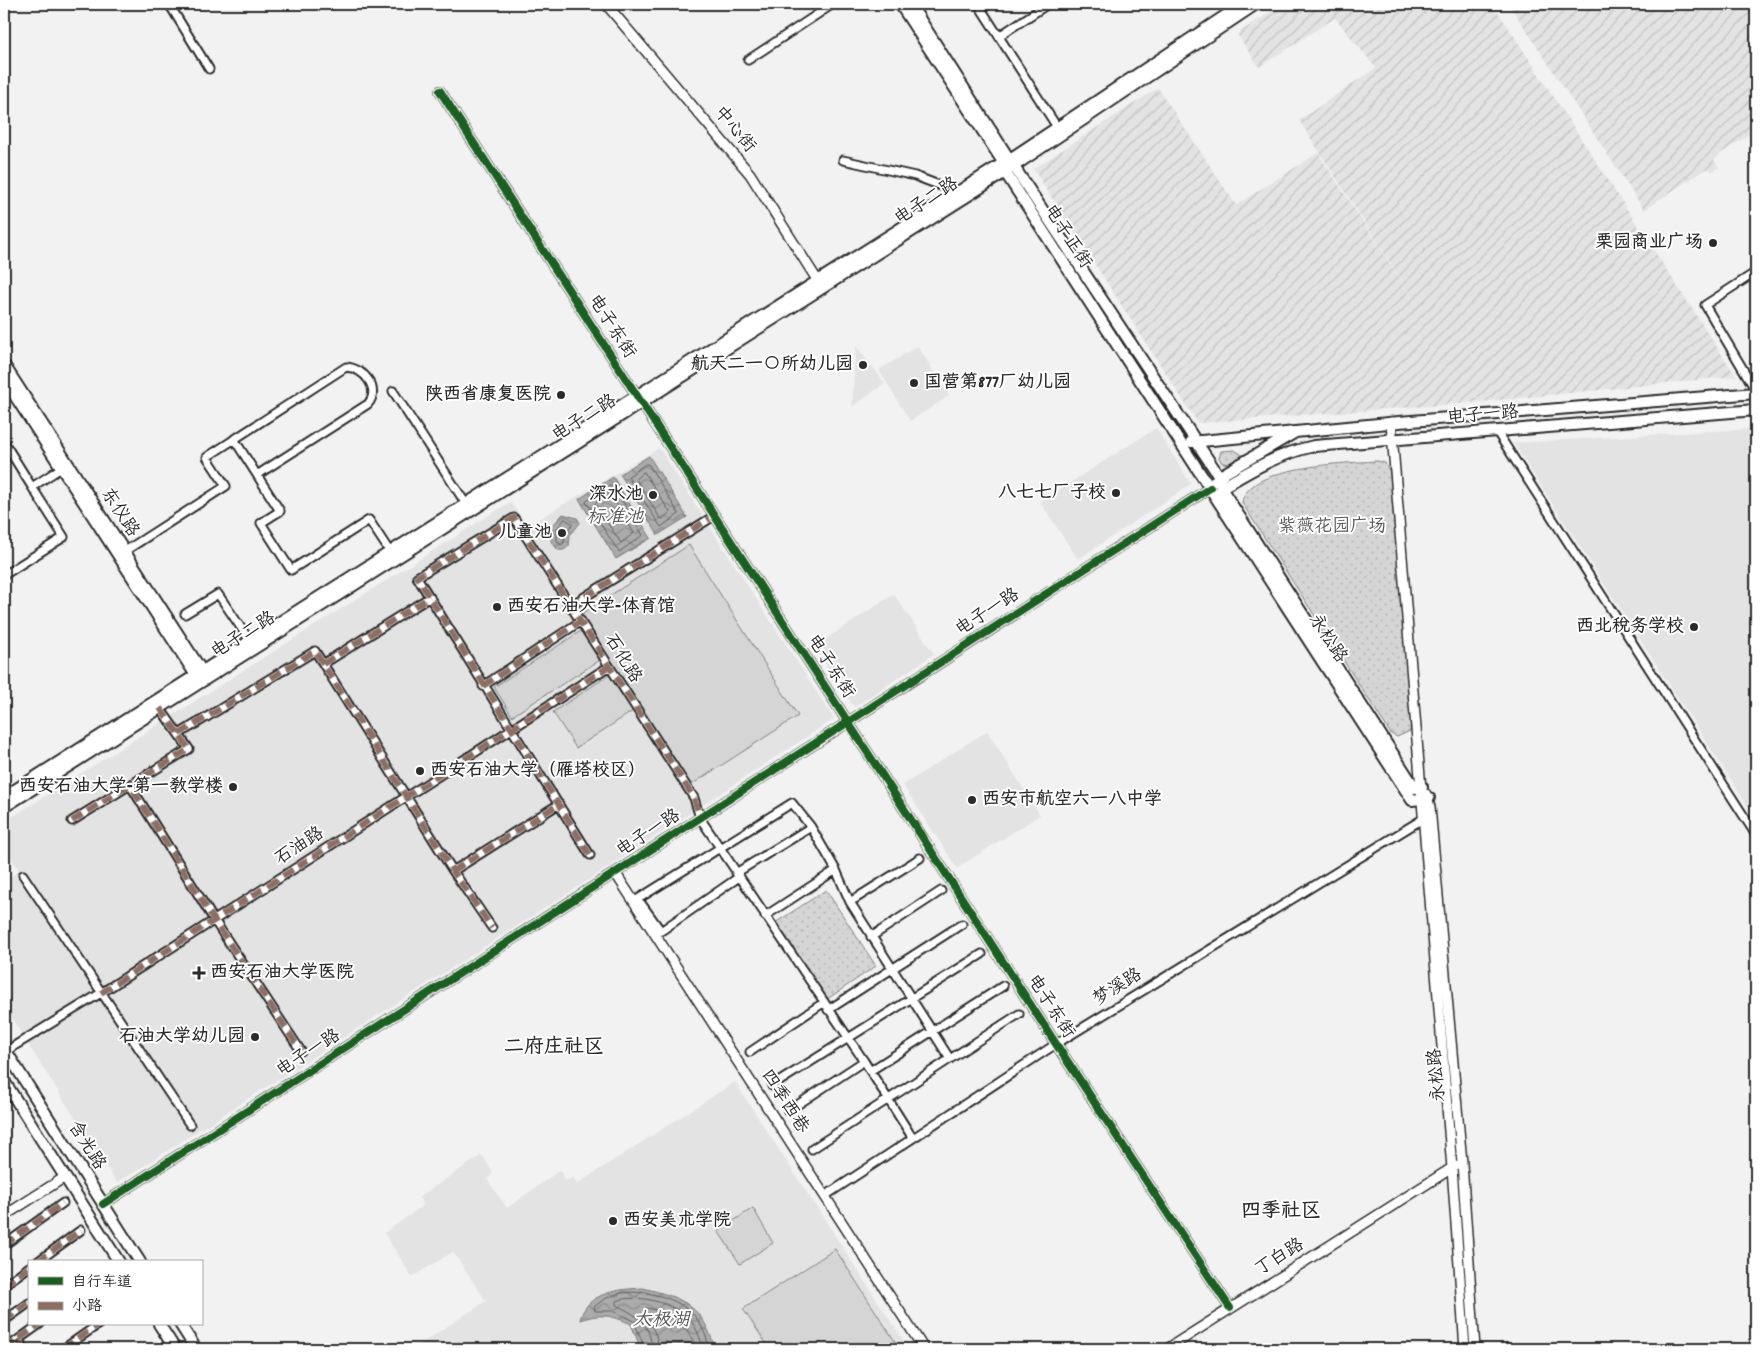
<svg xmlns="http://www.w3.org/2000/svg" width="1760" height="1353" viewBox="0 0 1760 1353" font-family="Dekko,'LXGW WenKai TC',sans-serif">
<defs>
<pattern id="industrial-furrows" width="10" height="10" patternUnits="userSpaceOnUse" patternTransform="scale(1.25)"><rect width="10" height="10" fill="#e3e3e3"/><path d="M-1 1l2-2M0 10L10 0M9 11l2-2" fill="none" stroke="#c3c3c3"/></pattern>
<pattern id="green-dots" width="8" height="8" patternUnits="userSpaceOnUse" patternTransform="scale(1.25)"><rect width="8" height="8" fill="#d5d5d5"/><path d="M2 2h.1M6 6h.1" fill="none" stroke="#b7b7b7" stroke-width="1.8" stroke-linecap="round"/></pattern>
<pattern id="water-waves" width="16" height="10" patternUnits="userSpaceOnUse" patternTransform="scale(1.25)"><rect width="16" height="10" fill="#ababab"/><path d="M0 5q4-4 8 0t8 0" fill="none" stroke="#8b8b8b"/></pattern>
</defs>
<rect width="100%" height="100%" fill="#f2f2f2"/>
<filter id="ink" filterUnits="userSpaceOnUse"><feTurbulence type="fractalNoise" baseFrequency=".02" numOctaves="2"/><feDisplacementMap in="SourceGraphic" scale="10" xChannelSelector="R" yChannelSelector="G"/><feConvolveMatrix kernelMatrix="1 2 1 2 8 2 1 2 1" color-interpolation-filters="sRGB"/></filter>
<g filter="url(#ink)">
<path fill="#e3e3e3" d="M856 346 885 383 852 407Z
M918 346 949 396 910 421 879 370Z
M1156 428 1191 484 1078 559 1040 502Z
M1749 429 1756 439V811L1753 814 1513 443Z
M659 448 834 719 593 877 117 1183 4 1007V881L19 871 4 845V822L510 502 527 526Z
M894 594 934 654 854 707 814 647Z
M987 731 1040 815 957 868 903 785Z
M735 1082 909 1349H413L486 1301 453 1252 412 1277 384 1233 424 1205 419 1197 482 1155 493 1173 487 1179 507 1208 560 1170 566 1181 573 1177 577 1184Z"/>
<path fill="url(#industrial-furrows)" d="M1282 4H1493L1736 376 1480 402 1198 423 1033 169 1158 88 1236 205 1318 153 1420 309 1299 120 1376 68 1335 18 1259 67 1237 34Z
M1509 4H1756V130L1720 154 1714 160 1719 167 1712 172 1710 169 1704 170 1644 210Z"/>
<path fill="url(#green-dots)" stroke="#808080" d="M1234 450 1241 454V459L1231 464 1222 463 1219 458 1221 451Z
M1377 461 1385 463 1390 472 1411 717 1410 731 1397 737 1391 734 1242 503C1246 465 1349 463 1377 461Z
M826 890 876 966 826 1000 775 923Z"/>
<path fill="#d5d5d5" stroke="#808080" d="M689 545 798 716 691 785 581 614Z
M581 631 600 660 512 716 494 687Z
M609 675 633 711 576 748 553 712Z
M753 1208 773 1243 740 1264 718 1231Z
M835 1249 900 1349H770L743 1309Z"/>
<path fill="url(#water-waves)" stroke="#787878" d="M649 456 687 517 658 535 620 474Z
M613 477 651 538 616 559 579 499Z
M563 514 577 518 580 523 570 535 569 546 564 550H558L551 541 554 524Z
M643 1288C684 1298 703 1306 715 1349H641L631 1324C611 1315 601 1313 580 1320 586 1292 620 1289 643 1288Z"/>
<g fill="none" stroke-linecap="round" stroke-linejoin="round">
<path stroke="#5e5e5e" stroke-width="1" d="M646 464 649 465 679 514 661 527 628 477Z
M644 472 670 512 663 519 660 518 636 479Z
M609 486H613L643 535 619 552 586 502Z
M607 494 611 495 634 533 621 543 595 504Z
M565 519 573 524 565 532 564 543 561 545 557 541V529Z
M645 1349 634 1321 613 1311H595L594 1307C601 1301 609 1296 617 1294 642 1288 680 1297 696 1318 703 1327 707 1338 710 1349
M652 1349C650 1323 637 1315 616 1305V1301C638 1293 674 1303 690 1320 697 1328 701 1340 703 1349
M659 1349 657 1338 645 1311 646 1308C671 1312 689 1325 696 1349"/>
<g stroke="#2b2b2b" stroke-width="11">
<path id="minor" d="M169 4 209 69
M978 4 1057 127
M999 36 1048 4
M748 60 833 4
M843 160 915 176 957 192
M1756 272 1705 305 1756 391
M393 391 466 504
M1497 432 1756 835
M234 439 280 511 261 523 291 570 369 520 390 552
M4 442 32 487
M125 551 226 486 207 457 346 367C364 368 381 389 368 404L257 475
M4 575 64 537 32 487 61 468
M570 606 714 516
M185 614 218 594 250 641
M323 664 430 597
M483 686 581 621
M160 708 189 749 130 785 214 920 301 1051
M179 734 315 651 453 871 492 928
M72 821 130 785
M590 855 417 577 514 518 694 798 700 818 864 1061 912 1137
M836 870 850 902 950 1059
M453 871 559 804
M736 873 811 827
M23 875 190 1125
M739 877 661 931 638 899 792 803 811 827 836 870 765 916
M850 902 920 858
M871 937 941 891
M828 1010 962 924
M6 1051 101 993 608 667
M750 1052 823 1003
M870 1071 1003 986
M772 1086 982 954
M788 1111 864 1061
M812 1149 1019 1014
M825 1196 1056 1044 1426 817
M4 1245 63 1203
M37 1262 81 1230
M4 1285 29 1267
M4 1321 29 1303
M18 1340 25 1349
M5 1349 40 1324
M63 1349 99 1324"/>
</g>
<g stroke="#2b2b2b" stroke-width="12">
<path id="tertiary" d="M606 4 750 174 821 286
M440 91 1056 1044 1230 1308
M1391 422 1452 1168 1465 1349
M1426 794 1430 807 1462 1163 1475 1349
M616 874 924 1349
M103 1204 1210 488
M4 1216 65 1177
M1167 1349 1455 1166"/>
</g>
<g stroke="#2b2b2b" stroke-width="14">
<path id="secondary" d="M900 4 1003 162 1005 172 1412 800 1429 798
M910 4 1020 176 1219 476 1221 488 1415 788 1422 787
M4 365 205 676
M4 379 199 680
M1191 442 1399 422 1756 393
M1215 481 1225 473 1294 433
M1221 488C1253 469 1278 454 1314 446L1756 410
M4 797 1010 159 1243 4
M4 807 1005 172 1256 4
M4 1048 140 1262
M4 1081 119 1262
M159 1324 175 1349
M180 1324 196 1349"/>
</g>
<use href="#minor" stroke="#fff" stroke-width="7"/>
<use href="#tertiary" stroke="#fff" stroke-width="9"/>
<use href="#secondary" stroke="#fff" stroke-width="10"/>
<path stroke="#8d6e63" stroke-width="6" stroke-dasharray="12 6" stroke-linecap="butt" d="M570 606 714 516
M323 664 430 597
M483 686 581 621
M160 708 189 749 130 785 214 920 301 1051
M179 734 315 651 453 871 492 928
M72 821 130 785
M590 855 417 577 514 518 694 798 700 818
M453 871 559 804
M101 993 608 667
M4 1245 63 1203
M37 1262 81 1230
M4 1285 29 1267
M4 1321 29 1303
M18 1340 25 1349
M5 1349 40 1324
M63 1349 99 1324"/>
<g stroke="#fff" stroke-width="11">
<path id="cycleway" d="M440 91 1056 1044 1230 1308
M103 1204 1210 488"/>
</g>
<use href="#cycleway" stroke="#1b5e20" stroke-width="8"/>
</g>
</g>
<g fill="#2b2b2b" stroke="#fff" stroke-width="2">
<circle cx="1713" cy="243" r="5"/>
<circle cx="863" cy="365" r="5"/>
<circle cx="914" cy="383" r="5"/>
<circle cx="561" cy="395" r="5"/>
<circle cx="1116" cy="493" r="5"/>
<circle cx="653" cy="495" r="5"/>
<circle cx="562" cy="533" r="5"/>
<circle cx="497" cy="607" r="5"/>
<circle cx="1694" cy="627" r="5"/>
<circle cx="420" cy="771" r="5"/>
<circle cx="233" cy="787" r="5"/>
<circle cx="972" cy="800" r="5"/>
<path d="M196.5 965.5h5v5h5v5h-5v5h-5v-5h-5v-5h5z"/>
<circle cx="255" cy="1037" r="5"/>
<circle cx="613" cy="1221" r="5"/>
</g>
<g text-anchor="middle" dominant-baseline="central" stroke-width="4" stroke-linejoin="round" paint-order="stroke">
<g font-size="18" fill="#2b2b2b" stroke="#fff">
<text transform="translate(734 130) rotate(50)">中心街</text>
<text transform="translate(927 202) rotate(-33)">电子二路</text>
<text transform="translate(1067 237) rotate(57)">电子正街</text>
<text transform="translate(611 327) rotate(57)">电子东街</text>
<text transform="translate(1483 416) rotate(-5)">电子一路</text>
<text transform="translate(585 419) rotate(-32)">电子二路</text>
<text transform="translate(119 513) rotate(57)">东仪路</text>
<text transform="translate(988 613) rotate(-33)">电子一路</text>
<text transform="translate(244 636) rotate(-32)">电子二路</text>
<text transform="translate(1327 639) rotate(57)">永松路</text>
<text transform="translate(622 659) rotate(58)">石化路</text>
<text transform="translate(830 667) rotate(57)">电子东街</text>
<text transform="translate(649 834) rotate(-33)">电子一路</text>
<text transform="translate(300 847) rotate(-33)">石油路</text>
<text transform="translate(1118 988) rotate(-32)">梦溪路</text>
<text transform="translate(1050 1007) rotate(57)">电子东街</text>
<text transform="translate(309 1054) rotate(-33)">电子一路</text>
<text transform="translate(1438 1075) rotate(-95)">永松路</text>
<text transform="translate(784 1102) rotate(57)">四季西巷</text>
<text transform="translate(86 1146) rotate(58)">含光路</text>
<text transform="translate(1280 1258) rotate(-32)">丁白路</text>
</g>
<g font-size="18" font-weight="bold" fill="#2b2b2b" stroke="#fff" text-anchor="end">
<text x="1703" y="243">栗园商业广场</text>
<text x="853" y="365">航天二一〇所幼儿园</text>
<text x="924" y="383" text-anchor="start">国营第877厂幼儿园</text>
<text x="551" y="395">陕西省康复医院</text>
<text x="1106" y="493">八七七厂子校</text>
<text x="643" y="495">深水池</text>
<text x="552" y="533">儿童池</text>
<text x="507" y="607" text-anchor="start">西安石油大学-体育馆</text>
<text x="1684" y="627">西北税务学校</text>
<text x="430" y="771" text-anchor="start">西安石油大学（雁塔校区）</text>
<text x="223" y="787">西安石油大学-第一教学楼</text>
<text x="982" y="800" text-anchor="start">西安市航空六一八中学</text>
<text x="210" y="973" text-anchor="start">西安石油大学医院</text>
<text x="245" y="1037">石油大学幼儿园</text>
<text x="623" y="1221" text-anchor="start">西安美术学院</text>
</g>
<g font-size="18" fill="#565656" stroke="#fff">
<text x="1332" y="527">紫薇花园广场</text>
</g>
<g font-size="19" font-style="italic" fill="#585858" stroke="#fff">
<text x="615" y="518">标准池</text>
<text x="661" y="1321">太极湖</text>
</g>
<g font-size="20" font-weight="bold" fill="#2b2b2b" stroke="#fff">
<text x="554" y="1048">二府庄社区</text>
<text x="1281" y="1212">四季社区</text>
</g>
</g>
<rect width="1760" height="1353" fill="none" stroke="#fff" stroke-width="20"/>
<rect x="10" y="10" width="1740" height="1333" fill="none" stroke="#2b2b2b" stroke-width="2" filter="url(#ink)"/>
<rect x="28" y="1260" width="175" height="65" fill="#ffffff" stroke="#aaaaaa"/>
<rect x="38" y="1277" width="25" height="8" fill="#1b5e20" stroke="#aaaaaa"/>
<text x="72" y="1286" font-size="15" fill="#2b2b2b">自行车道</text>
<rect x="38" y="1302" width="25" height="8" fill="#8d6e63" stroke="#aaaaaa"/>
<text x="72" y="1310" font-size="15" fill="#2b2b2b">小路</text>
</svg>
